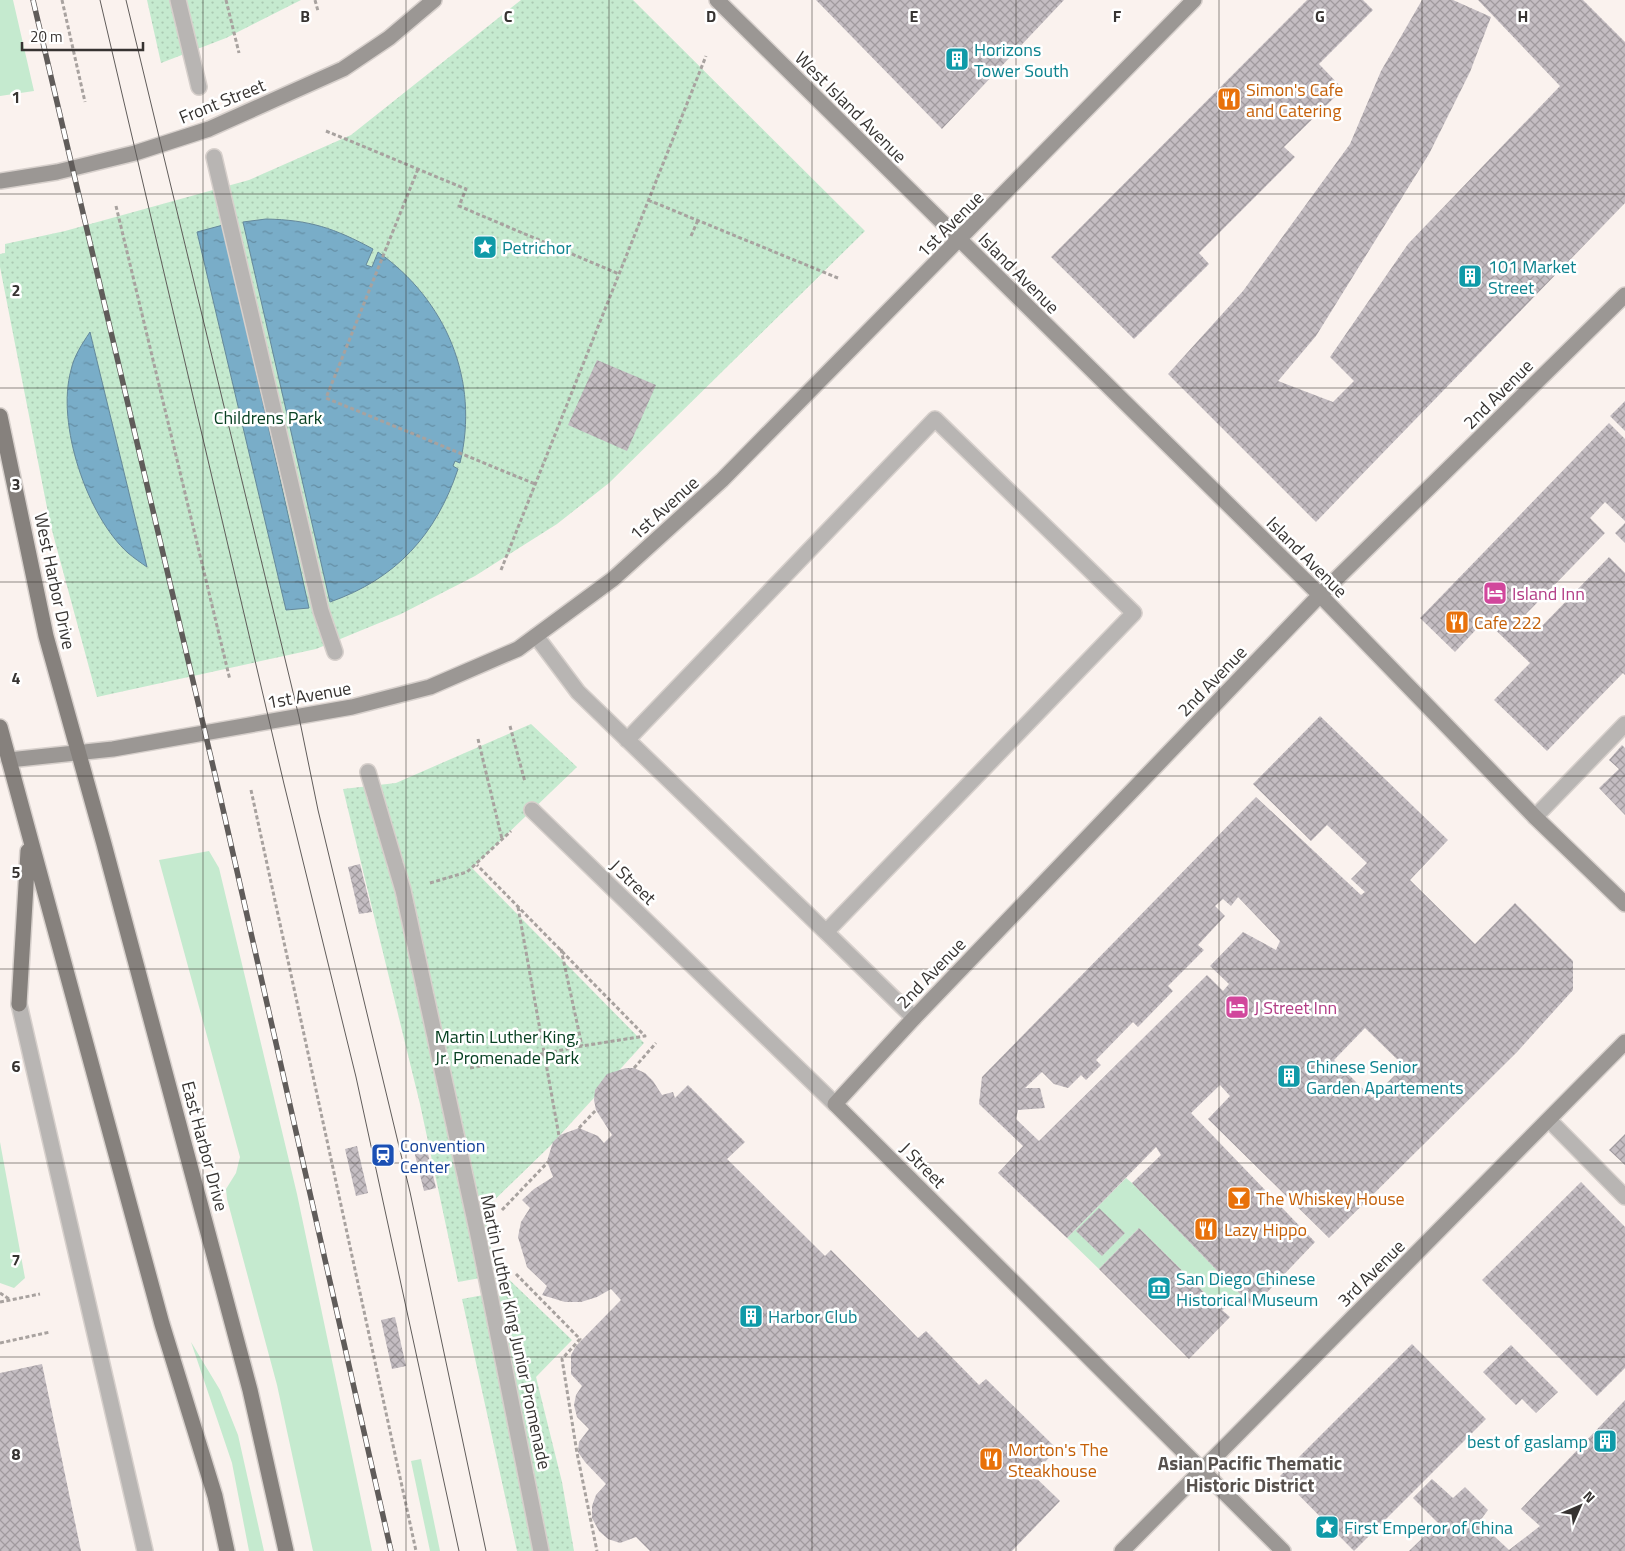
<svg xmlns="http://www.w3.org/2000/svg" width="1625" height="1551" viewBox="0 0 1625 1551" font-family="'Titillium Web',sans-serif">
<defs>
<pattern id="park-dots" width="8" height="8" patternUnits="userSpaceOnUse" patternTransform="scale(1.25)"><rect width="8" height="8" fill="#c5eacf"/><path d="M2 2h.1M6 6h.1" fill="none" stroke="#aac9b2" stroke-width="1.8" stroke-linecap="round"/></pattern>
<pattern id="water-ripples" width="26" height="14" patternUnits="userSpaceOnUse" patternTransform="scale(1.25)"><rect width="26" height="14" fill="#79adc8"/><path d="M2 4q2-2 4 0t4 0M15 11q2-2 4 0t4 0" fill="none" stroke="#648da3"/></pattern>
<pattern id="building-cross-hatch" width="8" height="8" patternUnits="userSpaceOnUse" patternTransform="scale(1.25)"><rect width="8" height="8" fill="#c4bdc2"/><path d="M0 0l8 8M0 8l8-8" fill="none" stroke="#a09a9e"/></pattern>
</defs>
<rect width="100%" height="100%" fill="#faf2ee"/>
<path fill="#c5eacf" d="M0 0H13L34 91 0 96Z
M209 851 219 868 297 1194 372 1551H313L277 1385 227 1199 226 1189 236 1173 240 1157 159 860Z
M0 1142 25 1278 14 1288 0 1283Z
M1126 1178 1132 1183 1241 1295 1219 1307 1139 1228 1099 1269 1067 1238Z
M191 1342 220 1390 238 1435 264 1551H249L232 1463Z
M421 1459 440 1551H430L411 1461Z"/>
<path fill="url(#park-dots)" d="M147 0H301L226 38 161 63Z
M521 0H633L865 231 609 483 557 524 475 576 401 614 316 649 97 697 50 523 0 267V254L5 253V244L65 231 249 180 351 135Z
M531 724 577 767 472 868 644 1043 550 1146 484 1210 494 1265 572 1340 536 1377 562 1482 574 1551H517L462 1299 489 1294 486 1277 458 1282 420 1104 343 789 396 783Z"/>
<path fill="url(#water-ripples)" stroke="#65889b" d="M266 219C310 220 334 228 373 249L366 265 372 267 378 252C446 300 480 380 460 463L455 461 453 466 458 469C436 535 396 579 330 602L243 222Z
M223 225 309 608 286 610 197 232Z
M90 332 147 567C141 563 134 558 128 553 87 516 56 424 71 370 74 356 82 344 90 332Z"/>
<path fill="url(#building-cross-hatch)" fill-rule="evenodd" d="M816 0H1064L942 129Z
M1307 0H1363L1373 10 1319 64 1343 89 1284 147 1295 157 1199 253 1209 264 1134 339 1051 257Z
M1422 0H1453L1491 17 1470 72 1429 154 1316 336 1278 381 1333 402 1354 381 1330 357 1408 244 1560 86 1478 0H1583L1625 42V203L1316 522 1168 374 1243 291 1350 144 1381 71Z
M597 360 656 385 627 451 568 425Z
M1625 401V431L1610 416Z
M1609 423 1625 439V521L1605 502 1590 518 1605 533 1526 614 1540 628 1609 557 1625 573V675L1623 673 1547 751 1494 700 1530 663 1485 620 1455 652 1420 618Z
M1625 523V543L1615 533Z
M1320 716 1448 840 1410 880 1475 944 1515 903 1573 961V990L1517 1052 1329 1238 1208 1119 1230 1096 1220 1085 1191 1113 1315 1242 1253 1307 1245 1299 1222 1310 1230 1317 1189 1359 1099 1269 1139 1228 1219 1307 1241 1295 1132 1183 1161 1155 1156 1147 1067 1238 998 1173 1023 1146 979 1104 982 1077 1256 797 1361 895 1365 892 1351 879 1367 863 1327 825 1311 841 1253 784ZM1238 897 1280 941 1276 950 1243 932 1210 966 1229 984 1223 991 1207 975 1039 1141 1016 1119 1018 1110 1045 1108 1040 1088H1025L1042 1072 1054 1084 1068 1088 1081 1075 1086 1080 1101 1065 1096 1060 1133 1022 1138 1027 1173 991 1168 986 1204 950 1198 945 1225 916 1215 906 1223 899 1231 906ZM1365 1028 1404 1066 1372 1098 1334 1060Z
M1622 745 1625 748V815L1599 788 1619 769 1609 760Z
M360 864 372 912 359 914 348 867Z
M626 1068H634L645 1073 653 1081 662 1095 673 1092 675 1098 688 1085 745 1142 727 1159 825 1256 831 1250 918 1338 926 1331 979 1385 986 1379 1057 1449 1033 1475 1060 1501 1012 1551H650L636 1537 620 1543 608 1539 599 1531 592 1518V1506L596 1495 606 1484 585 1462 578 1452 579 1442 589 1429 577 1417 574 1405 576 1395 582 1386 571 1374V1355L576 1346 621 1300 611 1289 597 1297 581 1302H565L542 1295 547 1286 527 1267 518 1237 521 1222 530 1208 522 1200 534 1189 553 1177 547 1161 553 1142 560 1135 579 1128 598 1136 604 1143 612 1135 596 1110 594 1100 595 1090 607 1074Z
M1625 1134V1165L1609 1150Z
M425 1141 436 1188 424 1191 412 1143Z
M357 1146 368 1193 356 1196 345 1149Z
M1581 1182 1625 1227V1368L1597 1396 1482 1280Z
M1099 1208 1125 1233 1102 1256 1076 1231Z
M395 1317 406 1366 392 1369 381 1320Z
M1412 1344 1486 1419 1354 1551 1280 1476Z
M1511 1345 1558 1392 1536 1413 1522 1399 1516 1405 1483 1372Z
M42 1364 81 1551H0V1373Z
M1625 1400V1551H1409L1438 1523 1413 1498 1432 1479 1453 1498 1465 1487 1488 1510 1479 1522 1509 1550 1540 1526 1521 1509Z"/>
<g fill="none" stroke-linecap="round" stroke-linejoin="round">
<g stroke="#d7d0cc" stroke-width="18">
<path id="lane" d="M536 636 578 692 826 932 1134 613 935 419 627 740
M1535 817 1625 724
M826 932 914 1018
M19 1004 145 1551
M1549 1120 1625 1197"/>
</g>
<g stroke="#d7d0cc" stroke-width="18">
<path id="street" d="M178 0 199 87
M214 157 321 611 335 652
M368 772 403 890 478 1235 541 1551
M532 810 835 1104"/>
</g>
<g stroke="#d7d0cc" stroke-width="18">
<path id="secondary" d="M717 0 1320 595 1535 817 1625 904
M0 181 57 172 135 153 209 129 343 69 389 38 434 0
M9 760 113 749 352 707 430 687 518 649 613 579 722 480 1194 0
M1122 1551 1625 1042
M1283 1551 835 1104 914 1018 1320 595 1625 295"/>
</g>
<g stroke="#d7d0cc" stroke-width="18">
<path id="primary" d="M0 416 46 636 104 844 250 1390 286 1551
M0 727 162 1324 215 1496 227 1551
M19 1004 28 851"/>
</g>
<path stroke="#a8a29f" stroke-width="3" stroke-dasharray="4 2.5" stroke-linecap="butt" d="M62 0 85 102
M226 0 239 53
M315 0 318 11
M326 131 466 189 459 206 619 274
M418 169 326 398 535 484
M648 200 838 278
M116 206 230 680
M691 236 698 220
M501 570 706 56
M510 726 525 782
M478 739 502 839
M251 790 416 1551
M430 883 467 872 511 831
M518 907 559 1136
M561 949 582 1046
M470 1068 582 1046 645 1036 477 865
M634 1068 656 1043
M579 1128 596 1110
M502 1210 548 1162
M516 1274 580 1339 562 1359 577 1453 597 1551
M0 1293 9 1299
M0 1302 40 1294
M0 1343 50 1332"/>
<use href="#lane" stroke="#b8b5b3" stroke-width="15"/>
<use href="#street" stroke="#b8b5b3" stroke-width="15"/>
<use href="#secondary" stroke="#9b9794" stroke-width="15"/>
<use href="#primary" stroke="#86817d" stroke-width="15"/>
<path stroke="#605c5a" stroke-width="1" d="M100 0 284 784 356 1077 459 1551
M126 0 299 717 318 810 410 1192 486 1551"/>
<g stroke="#605c5a" stroke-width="5.5">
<path id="rail" d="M33 0 220 796 391 1551"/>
</g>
<use href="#rail" stroke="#fff" stroke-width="4" stroke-dasharray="11" stroke-linecap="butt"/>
</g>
<path fill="none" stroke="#363331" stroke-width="1" stroke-opacity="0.55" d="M203 0V1551M406 0V1551M609 0V1551M812 0V1551M1016 0V1551M1219 0V1551M1422 0V1551M0 194H1625M0 388H1625M0 582H1625M0 776H1625M0 969H1625M0 1163H1625M0 1357H1625"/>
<defs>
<g id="building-square" transform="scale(1.25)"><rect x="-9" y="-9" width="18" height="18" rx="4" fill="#0f9aa8" stroke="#fff"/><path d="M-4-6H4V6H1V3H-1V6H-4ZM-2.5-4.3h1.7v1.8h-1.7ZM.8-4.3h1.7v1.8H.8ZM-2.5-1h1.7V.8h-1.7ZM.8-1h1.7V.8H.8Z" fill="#fff"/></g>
<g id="restaurant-square" transform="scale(1.25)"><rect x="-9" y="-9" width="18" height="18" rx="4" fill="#e8710a" stroke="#fff"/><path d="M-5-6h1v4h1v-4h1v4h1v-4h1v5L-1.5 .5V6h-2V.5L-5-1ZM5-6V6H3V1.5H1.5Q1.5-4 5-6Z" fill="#fff"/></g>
<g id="sight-square" transform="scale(1.25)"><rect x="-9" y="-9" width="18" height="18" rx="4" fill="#0f9aa8" stroke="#fff"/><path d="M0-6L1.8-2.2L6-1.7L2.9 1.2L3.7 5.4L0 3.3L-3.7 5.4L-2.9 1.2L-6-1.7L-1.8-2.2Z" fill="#fff"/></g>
<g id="hotel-square" transform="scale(1.25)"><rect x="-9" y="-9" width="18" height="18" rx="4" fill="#d1479c" stroke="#fff"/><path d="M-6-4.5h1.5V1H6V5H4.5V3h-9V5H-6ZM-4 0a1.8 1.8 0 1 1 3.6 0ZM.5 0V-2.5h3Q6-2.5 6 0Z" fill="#fff"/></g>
<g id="station-square" transform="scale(1.25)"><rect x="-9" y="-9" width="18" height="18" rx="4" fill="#1a4fb4" stroke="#fff"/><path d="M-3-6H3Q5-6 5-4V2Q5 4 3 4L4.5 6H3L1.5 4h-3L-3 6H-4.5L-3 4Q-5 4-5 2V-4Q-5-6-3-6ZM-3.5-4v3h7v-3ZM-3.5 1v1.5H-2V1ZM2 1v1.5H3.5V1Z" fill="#fff"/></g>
<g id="bar-square" transform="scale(1.25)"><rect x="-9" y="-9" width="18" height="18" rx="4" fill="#e8710a" stroke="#fff"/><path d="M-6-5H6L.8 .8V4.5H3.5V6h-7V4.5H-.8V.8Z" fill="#fff"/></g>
<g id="museum-square" transform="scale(1.25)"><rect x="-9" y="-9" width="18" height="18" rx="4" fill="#0f9aa8" stroke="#fff"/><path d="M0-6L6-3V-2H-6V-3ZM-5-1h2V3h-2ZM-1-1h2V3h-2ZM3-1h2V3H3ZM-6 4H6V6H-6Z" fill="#fff"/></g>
</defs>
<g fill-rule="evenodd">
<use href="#building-square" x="957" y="59"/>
<use href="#restaurant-square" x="1229" y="99"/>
<use href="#sight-square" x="485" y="247"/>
<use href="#building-square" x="1470" y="276"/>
<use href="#hotel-square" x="1495" y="593"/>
<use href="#restaurant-square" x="1457" y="622"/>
<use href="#hotel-square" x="1237" y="1007"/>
<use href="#building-square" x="1289" y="1076"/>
<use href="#station-square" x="383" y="1155"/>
<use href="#bar-square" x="1239" y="1198"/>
<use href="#restaurant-square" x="1206" y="1229"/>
<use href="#museum-square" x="1159" y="1288"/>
<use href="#building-square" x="751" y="1316"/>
<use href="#building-square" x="1605" y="1441"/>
<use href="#restaurant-square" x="991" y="1459"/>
<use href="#sight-square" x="1327" y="1527"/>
</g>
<g text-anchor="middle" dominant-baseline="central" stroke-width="5" stroke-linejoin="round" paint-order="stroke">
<g font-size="18" fill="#0d838f" stroke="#fff" text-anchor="start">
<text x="974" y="49">Horizons<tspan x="974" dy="21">Tower South</tspan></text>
<text x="502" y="247">Petrichor</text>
<text x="1488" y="266">101 Market<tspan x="1488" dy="21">Street</tspan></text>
<text x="1306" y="1066">Chinese Senior<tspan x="1306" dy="21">Garden Apartements</tspan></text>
<text x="1176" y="1278">San Diego Chinese<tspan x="1176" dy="21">Historical Museum</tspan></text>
<text x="768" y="1316">Harbor Club</text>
<text x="1588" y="1441" text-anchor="end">best of gaslamp</text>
<text x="1344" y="1527">First Emperor of China</text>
</g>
<g font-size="18" fill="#c56008" stroke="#fff" text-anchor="start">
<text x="1246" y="89">Simon's Cafe<tspan x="1246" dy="21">and Catering</tspan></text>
<text x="1474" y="622">Cafe 222</text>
<text x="1256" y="1198">The Whiskey House</text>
<text x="1224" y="1229">Lazy Hippo</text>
<text x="1008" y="1449">Morton's The<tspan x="1008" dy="21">Steakhouse</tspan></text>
</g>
<g font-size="18" fill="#363331" stroke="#fff">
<text transform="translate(222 101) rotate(-22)">Front Street</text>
<text transform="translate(851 107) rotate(45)">West Island Avenue</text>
<text transform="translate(950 224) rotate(-45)">1st Avenue</text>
<text transform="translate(1019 273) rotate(45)">Island Avenue</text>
<text transform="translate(1498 394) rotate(-45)">2nd Avenue</text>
<text transform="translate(664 508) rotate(-42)">1st Avenue</text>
<text transform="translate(1307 557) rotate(45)">Island Avenue</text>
<text transform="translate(55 581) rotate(78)">West Harbor Drive</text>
<text transform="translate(1212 681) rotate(-46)">2nd Avenue</text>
<text transform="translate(309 695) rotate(-10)">1st Avenue</text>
<text transform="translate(633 882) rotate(44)">J Street</text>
<text transform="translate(931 973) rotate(-46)">2nd Avenue</text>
<text transform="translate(205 1146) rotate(75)">East Harbor Drive</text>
<text transform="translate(923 1165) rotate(45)">J Street</text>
<text transform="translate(1371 1273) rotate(-45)">3rd Avenue</text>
<text transform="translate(516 1332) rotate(78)">Martin Luther King Junior Promenade</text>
</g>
<g font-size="18" fill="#084122" stroke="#fff">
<text x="268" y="417">Childrens Park</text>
<text x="507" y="1036">Martin Luther King,<tspan x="507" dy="21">Jr. Promenade Park</tspan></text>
</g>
<g font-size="18" fill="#b23c85" stroke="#fff" text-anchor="start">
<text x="1512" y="593">Island Inn</text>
<text x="1254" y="1007">J Street Inn</text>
</g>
<g font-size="18" fill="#164399" stroke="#fff" text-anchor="start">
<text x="400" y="1145">Convention<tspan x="400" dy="21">Center</tspan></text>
</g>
<g font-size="19" font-weight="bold" fill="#57514d" stroke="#fff">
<text x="1250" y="1462">Asian Pacific Thematic<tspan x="1250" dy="22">Historic District</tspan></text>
</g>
</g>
<g font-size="16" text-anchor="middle" font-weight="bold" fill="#363331" stroke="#fff" stroke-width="5" stroke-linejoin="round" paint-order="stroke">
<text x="305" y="22">B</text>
<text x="508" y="22">C</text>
<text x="711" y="22">D</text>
<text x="914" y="22">E</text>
<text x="1117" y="22">F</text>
<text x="1320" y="22">G</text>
<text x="1523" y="22">H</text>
<text x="16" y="103">1</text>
<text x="16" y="296">2</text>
<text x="16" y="490">3</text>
<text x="16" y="684">4</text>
<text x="16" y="878">5</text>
<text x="16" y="1072">6</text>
<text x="16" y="1266">7</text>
<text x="16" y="1460">8</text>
</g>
<g transform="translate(1580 1506) rotate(45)" stroke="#ffffff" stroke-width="4" paint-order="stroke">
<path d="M0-4L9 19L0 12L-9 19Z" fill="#363331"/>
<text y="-8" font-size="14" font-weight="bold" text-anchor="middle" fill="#363331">N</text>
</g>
<path d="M22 42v8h121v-8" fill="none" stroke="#363331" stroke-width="2.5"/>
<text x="30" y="42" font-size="15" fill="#363331" stroke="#ffffff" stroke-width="4" paint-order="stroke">20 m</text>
</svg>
